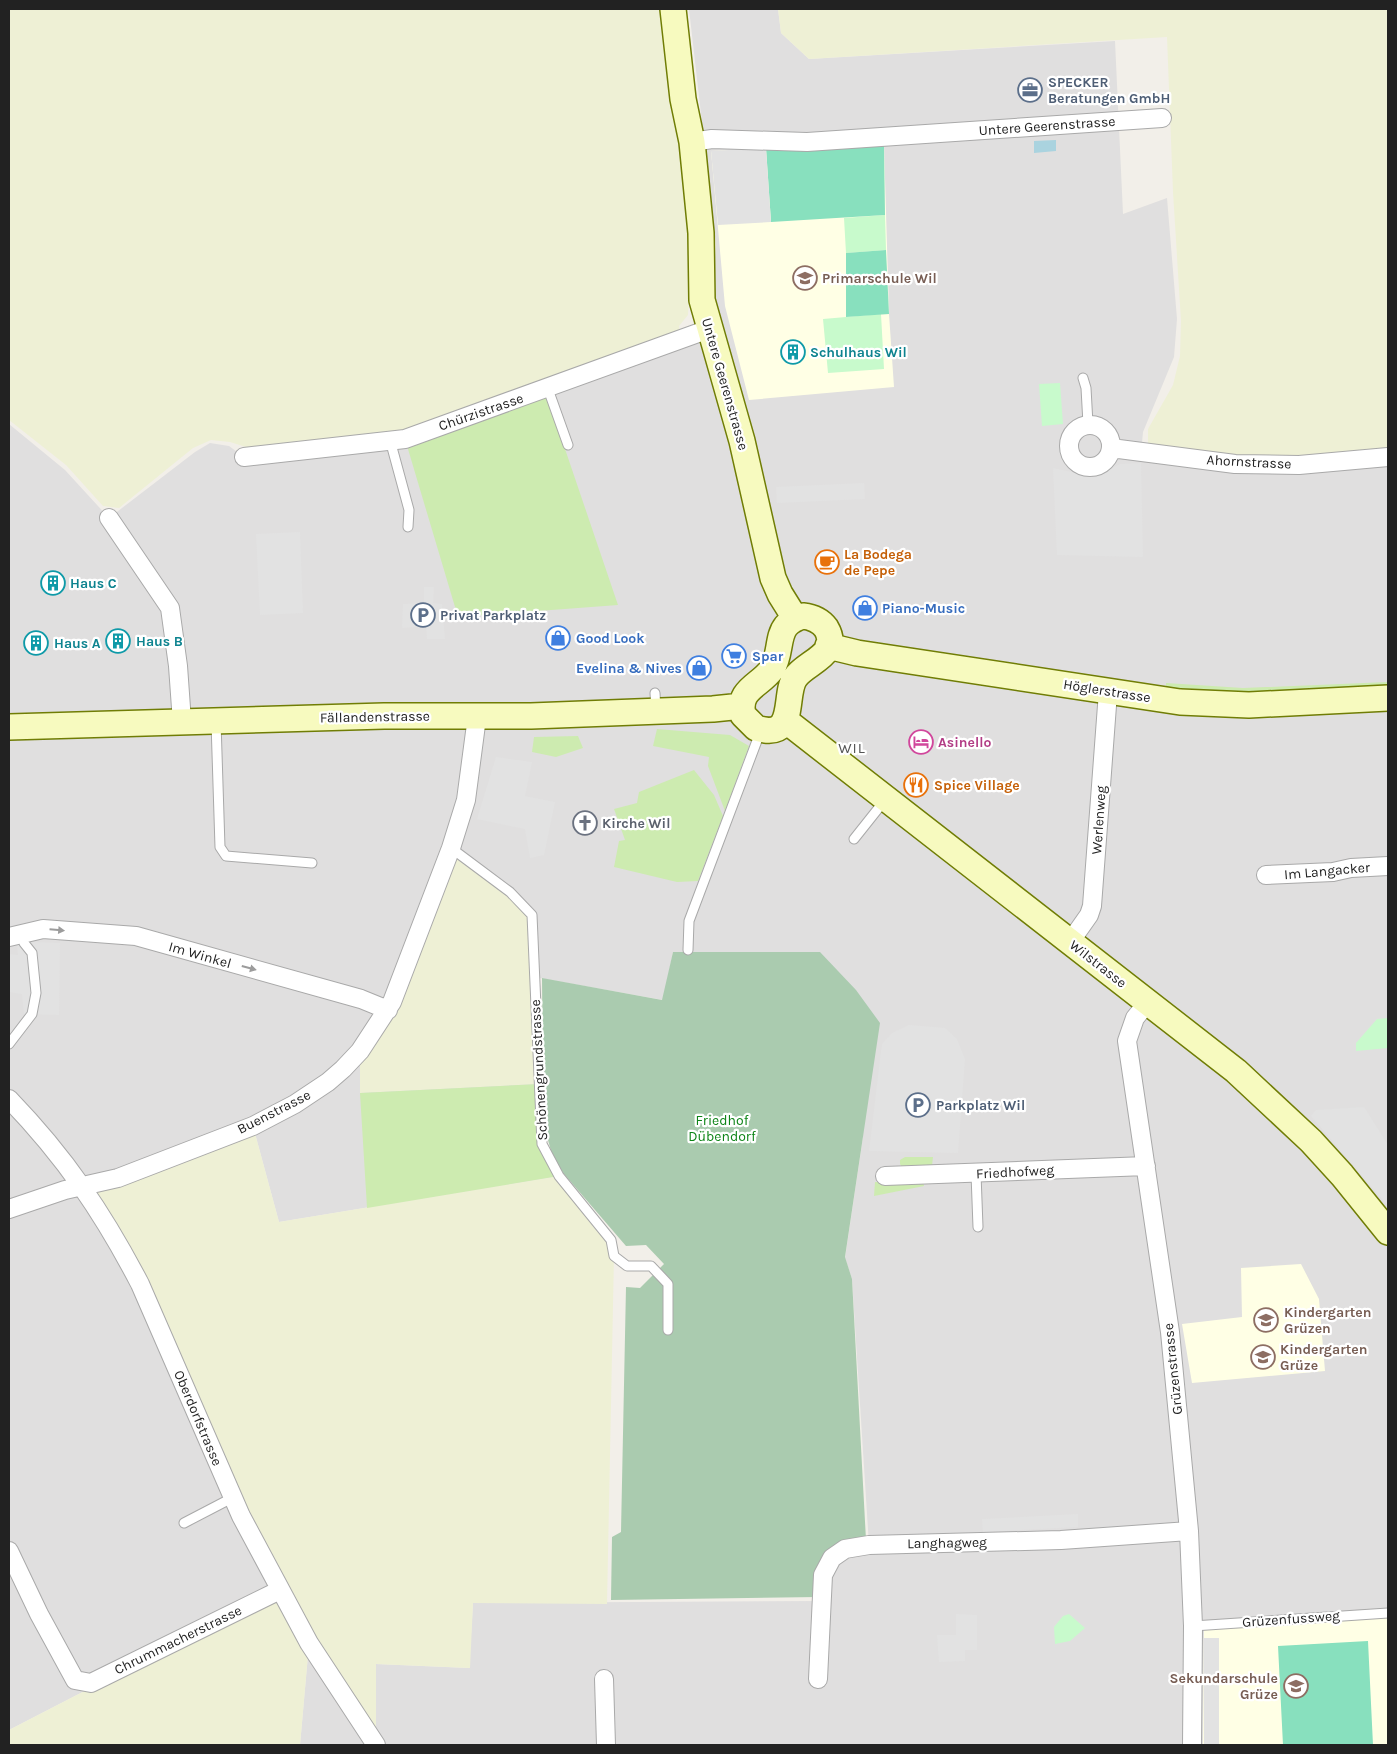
<svg xmlns="http://www.w3.org/2000/svg" width="1397" height="1754" viewBox="0 0 1397 1754" font-family="Karla,sans-serif">
<rect width="100%" height="100%" fill="#f2efe9"/>
<path fill="#e0dfdf" d="M689 9H778L781 33 809 59 1115 41 1123 214 1167 198 1177 319 1174 357 1143 432 1141 453 1388 457V1745H376V1664L469 1668 473 1603 822 1601 832 1558 869 1545 852 1279 845 1258 863 1137 819 952H673L663 1000 534 977 542 1144 559 1176 279 1222 253 1126 280 1590 9 1730V424L65 470 109 518 195 452 210 443 229 446 244 457 709 329 716 245Z
M309 1643 376 1745H300Z"/>
<path fill="#ffffe5" d="M884 144 889 314 894 387 749 400 725 306 711 151Z
M1301 1264 1319 1299 1325 1371 1192 1383 1182 1324 1242 1317 1241 1268Z
M1388 1616V1745H1203L1204 1628Z"/>
<path fill="#eef0d5" d="M9 9H664L693 229 688 315 679 326 680 333 403 432 249 448 230 442 211 440 193 448 119 508 103 506 66 465 9 420Z
M778 9H1388V457L1235 464 1148 448V429L1173 385 1180 356 1181 321 1173 192 1167 37 809 59 781 33Z
M451 848 532 915 539 1084 360 1093V1051L388 1010Z
M253 1126 279 1222 559 1176 611 1240 614 1256 607 1604 473 1603 470 1668 376 1664V1745L309 1644 300 1745H9V1730L280 1590 83 1186Z"/>
<path fill="#cdebb0" d="M545 390 618 605 458 617 405 439Z
M1388 682V686L1243 694 1166 689V683L1243 688Z
M657 729 730 735 749 746 725 811 708 766 709 757 653 746Z
M578 736 583 748 556 757 532 752 534 737Z
M694 770 714 795 723 816 698 881 677 882 614 867 619 841 625 840 614 809 637 803 639 792Z
M539 1084 542 1144 559 1176 367 1208 360 1093Z
M905 1157H933L931 1174 903 1169 900 1164V1160Z
M875 1182H923L924 1186 874 1196Z"/>
<path fill="#aacbaf" d="M673 952H820L856 990 880 1023 845 1257 852 1279 866 1540 851 1541 818 1597 611 1600 612 1537 621 1532 626 1287 640 1288 664 1264 646 1245 626 1246 564 1174 553 1158 548 1140 543 1085 542 978 662 1000Z"/>
<path fill="#c8facc" d="M885 215 886 250 846 253 844 218Z
M881 314 884 369 828 373 823 319Z
M1060 383 1063 424 1042 426 1039 384Z
M1388 1018V1048L1356 1051V1043L1377 1019Z
M1069 1614 1085 1628 1070 1641 1055 1644 1054 1627 1063 1616Z"/>
<path fill="#88e0be" d="M884 145 885 215 771 222 766 148Z
M886 250 889 314 846 317V253Z
M1368 1641 1373 1745H1283L1278 1646Z"/>
<path fill="#e2e2e2" d="M766 148 771 222 718 225 711 151Z
M1141 463 1143 557 1057 555 1053 468 1094 477 1120 464Z
M864 483 865 499 777 503 776 487Z
M300 532 303 613 260 615 256 534Z
M424 587H434L433 603 442 604 445 639H427L426 626 402 628 403 604 424 603Z
M496 757 532 762 525 796 555 802 544 855 530 858 525 829 477 819Z
M30 942 60 943 59 1015 24 1014 22 994 9 992V954L18 955 17 945Z
M909 1025 945 1028 957 1039 965 1059 958 1153 869 1151 882 1044 892 1033Z
M1364 1107 1388 1145V1206L1311 1116 1316 1110Z
M1078 1514V1527L983 1532 982 1519Z
M956 1614 977 1615V1650H965V1661L939 1662 937 1635H956Z
M1204 1638H1219V1745H1204Z"/>
<path fill="#aad3df" d="M1056 140V151L1034 153V141Z"/>
<g fill="none" stroke-linecap="round" stroke-linejoin="round">
<g stroke="#a9a9a9" stroke-width="11">
<path id="lane" d="M1083 378 1086 388 1088 424
M548 389 568 445
M390 440 409 510 408 527
M655 693 656 710
M216 722 220 847 226 856 312 863
M854 839 885 800
M451 848 510 892 532 915 542 1144 559 1176 611 1240 614 1256 627 1266H651L668 1284V1330
M688 950 689 921 761 730
M9 1044 32 1014 36 993 32 953 24 943 21 933
M976 1174 978 1227
M184 1523 232 1498
M1193 1626 1388 1613"/>
</g>
<g stroke="#a9a9a9" stroke-width="20">
<path id="street" d="M692 142 712 139 807 142 1162 118
M1069 446a21 21 0 1 1 42 0a21 21 0 1 1-42 0Z
M1111 448 1235 464 1299 465 1388 457
M244 457 405 439 709 329
M109 518 170 608 178 666 182 722
M1266 875 1333 872 1351 868 1388 866
M9 937 43 929 136 936 361 999 388 1010
M1070 942 1089 915 1092 906 1108 692
M1148 1002 1135 1018 1127 1041 1170 1332 1189 1531 1193 1626 1192 1745
M9 1099C65 1157 103 1213 140 1284L241 1516 309 1643 376 1745
M885 1176 1146 1166
M9 1209 65 1190 118 1178 253 1126 295 1104 328 1082 343 1069 360 1051 392 1002 451 848 466 800 477 717
M9 1551 39 1614 75 1680 91 1683 280 1590
M604 1679 606 1745
M818 1679 823 1575 832 1558 845 1549 869 1545 1061 1540 1189 1531"/>
</g>
<g stroke="#707d05" stroke-width="28">
<path id="secondary" d="M673 9 683 99 692 142 701 233 702 300 742 441 773 578 780 594 795 618
M803 616C812 617 820 620 826 628 842 655 805 662 795 678 783 695 798 741 756 728L743 715C737 689 760 686 772 669 781 655 777 637 786 626 791 620 796 618 803 616Z
M828 646 857 653 1180 702 1249 705 1388 698
M785 720 1236 1071 1311 1141 1342 1175 1388 1232
M9 727 384 716H531L713 709 742 706"/>
</g>
<use href="#lane" stroke="#fff" stroke-width="9"/>
<use href="#street" stroke="#fff" stroke-width="18"/>
<use href="#secondary" stroke="#f7fabf" stroke-width="25"/>
</g>
<defs><path id="oneway-solid" d="M-6-.8H1V-3.2L6.5 0L1 3.2V.8H-6Z" transform="scale(1.25)"/></defs>
<g fill="#9c9c9c">
<use href="#oneway-solid" transform="translate(57 930) rotate(5)"/>
<use href="#oneway-solid" transform="translate(249 968) rotate(15)"/>
</g>
<defs>
<g id="office-ring" transform="scale(1.25)"><circle r="9.5" fill="#fff" stroke="#5c6f8a" stroke-width="1.5"/><path d="M-6-3h4V-5.5h4V-3h4V5H-6ZM-1-4.5V-3h2v-1.5ZM-6 0V1H6V0Z" fill="#5c6f8a"/></g>
<g id="school-ring" transform="scale(1.25)"><circle r="9.5" fill="#fff" stroke="#8d6e63" stroke-width="1.5"/><path d="M0-5L7-2L0 1L-7-2ZM-4 1L0 2.5L4 1V4Q0 6-4 4Z" fill="#8d6e63"/></g>
<g id="building-ring" transform="scale(1.25)"><circle r="9.5" fill="#fff" stroke="#0f9aa8" stroke-width="1.5"/><path d="M-4-6H4V6H1V3H-1V6H-4ZM-2.5-4.3h1.7v1.8h-1.7ZM.8-4.3h1.7v1.8H.8ZM-2.5-1h1.7V.8h-1.7ZM.8-1h1.7V.8H.8Z" fill="#0f9aa8"/></g>
<g id="cafe-ring" transform="scale(1.25)"><circle r="9.5" fill="#fff" stroke="#e8710a" stroke-width="1.5"/><path d="M-5.5-4.5H6V0H3Q3 3.5 0 3.5H-2.5Q-5.5 3.5-5.5 0ZM3-3.2v2h1.7v-2ZM-6 4.5H4V6H-6Z" fill="#e8710a"/></g>
<g id="shop-ring" transform="scale(1.25)"><circle r="9.5" fill="#fff" stroke="#3f7fe0" stroke-width="1.5"/><path d="M-5-2.5h2.3a2.7 3.5 0 0 1 5.4 0H5L5.5 6h-11ZM-1.5-2.5h3a1.5 2.3 0 0 0-3 0Z" fill="#3f7fe0"/></g>
<g id="parking-ring" transform="scale(1.25)"><circle r="9.5" fill="#fff" stroke="#5c6f8a" stroke-width="1.5"/><path d="M-3.5-5.5H1a3.5 3.5 0 0 1 0 7H-1V5.5H-3.5ZM-1-3.4V-.6H.8a1.4 1.4 0 0 0 0-2.8Z" fill="#5c6f8a"/></g>
<g id="supermarket-ring" transform="scale(1.25)"><circle r="9.5" fill="#fff" stroke="#3f7fe0" stroke-width="1.5"/><path d="M-6-5.5h2.5l.6 2H6L4.5 2H-2.5L-4.4-4H-6ZM-1.5 3.2a1.3 1.3 0 1 0 .1 0ZM3 3.2a1.3 1.3 0 1 0 .1 0Z" fill="#3f7fe0"/></g>
<g id="hotel-ring" transform="scale(1.25)"><circle r="9.5" fill="#fff" stroke="#d1479c" stroke-width="1.5"/><path d="M-6-4.5h1.5V1H6V5H4.5V3h-9V5H-6ZM-4 0a1.8 1.8 0 1 1 3.6 0ZM.5 0V-2.5h3Q6-2.5 6 0Z" fill="#d1479c"/></g>
<g id="restaurant-ring" transform="scale(1.25)"><circle r="9.5" fill="#fff" stroke="#e8710a" stroke-width="1.5"/><path d="M-5-6h1v4h1v-4h1v4h1v-4h1v5L-1.5 .5V6h-2V.5L-5-1ZM5-6V6H3V1.5H1.5Q1.5-4 5-6Z" fill="#e8710a"/></g>
<g id="church-ring" transform="scale(1.25)"><circle r="9.5" fill="#fff" stroke="#6b7280" stroke-width="1.5"/><path d="M-1.2-6h2.4v3.5h3.3v2.4h-3.3V6h-2.4V-.1h-3.3v-2.4h3.3Z" fill="#6b7280"/></g>
</defs>
<g fill-rule="evenodd">
<use href="#office-ring" x="1030" y="90"/>
<use href="#school-ring" x="805" y="278"/>
<use href="#building-ring" x="793" y="352"/>
<use href="#cafe-ring" x="827" y="562"/>
<use href="#building-ring" x="53" y="583"/>
<use href="#shop-ring" x="865" y="608"/>
<use href="#parking-ring" x="423" y="615"/>
<use href="#shop-ring" x="558" y="638"/>
<use href="#building-ring" x="118" y="641"/>
<use href="#building-ring" x="36" y="643"/>
<use href="#supermarket-ring" x="734" y="656"/>
<use href="#shop-ring" x="699" y="668"/>
<use href="#hotel-ring" x="921" y="742"/>
<use href="#restaurant-ring" x="916" y="785"/>
<use href="#church-ring" x="585" y="823"/>
<use href="#parking-ring" x="918" y="1105"/>
<use href="#school-ring" x="1266" y="1320"/>
<use href="#school-ring" x="1263" y="1357"/>
<use href="#school-ring" x="1296" y="1686"/>
</g>
<g text-anchor="middle" dominant-baseline="central" stroke-width="4.5" stroke-linejoin="round" paint-order="stroke">
<g font-size="14" font-weight="bold" fill="#4e5e75" stroke="#fff" text-anchor="start">
<text x="1048" y="82">SPECKER<tspan x="1048" dy="16">Beratungen GmbH</tspan></text>
<text x="440" y="615">Privat Parkplatz</text>
<text x="936" y="1105">Parkplatz Wil</text>
</g>
<g font-size="14" fill="#222" stroke="#fff">
<text transform="translate(1047 126) rotate(-4)">Untere Geerenstrasse</text>
<text transform="translate(725 384) rotate(74)">Untere Geerenstrasse</text>
<text transform="translate(481 412) rotate(-19)">Chürzistrasse</text>
<text transform="translate(1249 462) rotate(3)">Ahornstrasse</text>
<text transform="translate(1107 691) rotate(9)">Höglerstrasse</text>
<text transform="translate(375 717) rotate(-1)">Fällandenstrasse</text>
<text transform="translate(1099 820) rotate(-86)">Werlenweg</text>
<text transform="translate(1327 871) rotate(-5)">Im Langacker</text>
<text transform="translate(200 955) rotate(16)">Im Winkel</text>
<text transform="translate(1098 964) rotate(38)">Wilstrasse</text>
<text transform="translate(539 1070) rotate(-93)">Schönengrundstrasse</text>
<text transform="translate(274 1112) rotate(-27)">Buenstrasse</text>
<text transform="translate(1015 1172) rotate(-3)">Friedhofweg</text>
<text transform="translate(1173 1369) rotate(-96)">Grüzenstrasse</text>
<text transform="translate(198 1418) rotate(67)">Oberdorfstrasse</text>
<text transform="translate(947 1543) rotate(-1)">Langhagweg</text>
<text transform="translate(1291 1619) rotate(-4)">Grüzenfussweg</text>
<text transform="translate(178 1640) rotate(-26)">Chrummacherstrasse</text>
</g>
<g font-size="14" font-weight="bold" fill="#785e54" stroke="#fff" text-anchor="start">
<text x="822" y="278">Primarschule Wil</text>
<text x="1284" y="1312">Kindergarten<tspan x="1284" dy="16">Grüzen</tspan></text>
<text x="1280" y="1349">Kindergarten<tspan x="1280" dy="16">Grüze</tspan></text>
<text x="1278" y="1678" text-anchor="end">Sekundarschule<tspan x="1278" dy="16">Grüze</tspan></text>
</g>
<g font-size="14" font-weight="bold" fill="#0d838f" stroke="#fff" text-anchor="start">
<text x="810" y="352">Schulhaus Wil</text>
<text x="70" y="583">Haus C</text>
<text x="136" y="641">Haus B</text>
<text x="54" y="643">Haus A</text>
</g>
<g font-size="14" font-weight="bold" fill="#c56008" stroke="#fff" text-anchor="start">
<text x="844" y="554">La Bodega<tspan x="844" dy="16">de Pepe</tspan></text>
<text x="934" y="785">Spice Village</text>
</g>
<g font-size="14" font-weight="bold" fill="#366cbe" stroke="#fff" text-anchor="start">
<text x="882" y="608">Piano-Music</text>
<text x="576" y="638">Good Look</text>
<text x="752" y="656">Spar</text>
<text x="682" y="668" text-anchor="end">Evelina &amp; Nives</text>
</g>
<g font-size="14" font-weight="bold" fill="#b23c85" stroke="#fff" text-anchor="start">
<text x="938" y="742">Asinello</text>
</g>
<g font-size="14" font-weight="bold" fill="#5b616d" stroke="#fff" text-anchor="start">
<text x="602" y="823">Kirche Wil</text>
</g>
<g font-size="14" fill="#0c8416" stroke="#fff">
<text x="722" y="1120">Friedhof<tspan x="722" dy="16">Dübendorf</tspan></text>
</g>
<g font-size="15" letter-spacing="1" fill="#555" stroke="#fff">
<text x="852" y="748">WIL</text>
</g>
</g>
<rect width="1397" height="1754" fill="none" stroke="#222222" stroke-width="20"/>
</svg>
